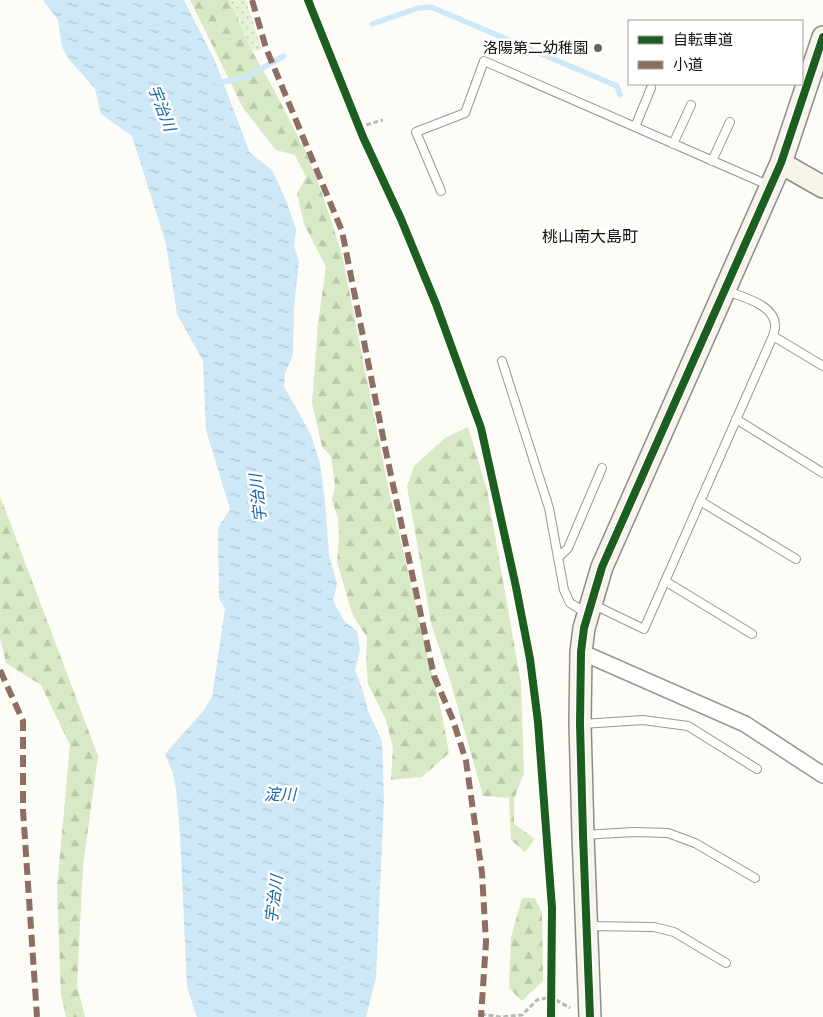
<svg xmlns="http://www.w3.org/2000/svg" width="823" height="1017" viewBox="0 0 823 1017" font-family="'Roboto Serif','Noto Sans JP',serif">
<defs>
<pattern id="grass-dots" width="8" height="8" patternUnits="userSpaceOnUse" patternTransform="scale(1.25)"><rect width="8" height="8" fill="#e7f3d7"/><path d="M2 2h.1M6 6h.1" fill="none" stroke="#c5cfb8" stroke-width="1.8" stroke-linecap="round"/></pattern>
<pattern id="forest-firs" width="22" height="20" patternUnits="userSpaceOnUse" patternTransform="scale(1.25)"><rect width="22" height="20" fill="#d8eac5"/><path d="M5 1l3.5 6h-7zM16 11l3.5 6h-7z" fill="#b8c8a8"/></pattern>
<pattern id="water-ripples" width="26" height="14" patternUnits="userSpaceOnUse" patternTransform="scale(1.25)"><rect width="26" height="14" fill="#cde8f7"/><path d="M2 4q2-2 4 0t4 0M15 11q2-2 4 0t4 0" fill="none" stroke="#afc6d3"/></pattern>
</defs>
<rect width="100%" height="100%" fill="#fdfcf7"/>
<path fill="url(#grass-dots)" d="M229 0H246L262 50 252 51Z"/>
<path fill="url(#forest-firs)" d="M190 0H229L252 51 273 88 305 150 321 190 342 254 390 496 442 715 449 753 422 777 391 780 393 748 386 720 368 684 366 662 367 637 353 616 337 562 339 535 338 518 332 500 335 486 331 456 322 447 312 403 318 323 326 267 304 224 297 193 306 177 295 155 276 150 243 108Z
M468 427 487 490 521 683 524 773 514 799V824L535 839 525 852 511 840 509 798 483 796 450 680 431 623 407 486 414 466 445 438Z
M0 496 98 756 83 866 77 985 85 1017H66L61 995 57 888 70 745 41 685 6 663 0 638Z
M522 898H535L542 913 543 981 522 1001 509 988 511 937Z"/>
<path fill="url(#water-ripples)" d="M43 0H184L215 61 250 153 272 170 286 200 296 229 294 246 299 261 294 307 293 355 285 373 284 386 311 435 320 464 325 501 329 555 337 584 333 601 345 622 357 631 360 650 355 670 363 691 368 711 382 741 384 799 376 978 366 1017H197L187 987 180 834 176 789 173 773 165 754 204 710 212 697 225 609 219 598 218 528 230 509 206 430 203 361 177 314 166 244 132 136 101 114 95 89 68 58 62 47 58 20Z"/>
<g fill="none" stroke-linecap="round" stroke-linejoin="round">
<path stroke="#cde8f7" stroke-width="5.5" d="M372 24 418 8 431 7 617 86 620 95
M218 83 247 77 284 56"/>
<g stroke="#979795" stroke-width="10">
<path id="lane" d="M635 127 651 88
M673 144 691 105
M712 161 730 122
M441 191 416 132 465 113 484 61 768 185
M773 336 823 366
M502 361 549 508 564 590 570 603 586 613
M736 419 823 473
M700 501 796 559
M558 558 568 548 602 468
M665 581 752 634
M592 604 644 629 773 336C774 332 776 327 775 324 773 304 742 297 727 291
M582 724 643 720 688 726 757 769
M583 835 634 832 668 833 695 843 755 878
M587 926 654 927 674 932 726 963"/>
</g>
<g stroke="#979795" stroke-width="18">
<path id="street" d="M581 652 745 724 823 775"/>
</g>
<g stroke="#8e8d8b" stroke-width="24">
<path id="secondary" d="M781 163 823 187
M590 1017 583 835 580 724 581 652 584 628 602 567 781 163 823 37"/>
</g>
<path stroke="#b9b9b8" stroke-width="3" stroke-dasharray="5 2.5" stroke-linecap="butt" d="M359 127 383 120
M481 1014 501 1017 522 1015 537 1000 551 997 570 1008"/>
<use href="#lane" stroke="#fffffe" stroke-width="8"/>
<use href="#street" stroke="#fffffe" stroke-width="15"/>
<use href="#secondary" stroke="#f6f4eb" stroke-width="21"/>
<path stroke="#8d6e63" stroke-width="6" stroke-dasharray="12 6" stroke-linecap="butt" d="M252 0 266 48 342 231 386 452 434 676 453 720 466 761 482 873 486 942 481 1017
M0 670 23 721V810L37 1017"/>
<g stroke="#fff" stroke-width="11">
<path id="cycleway" d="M308 0 363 137 401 219 436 304 481 428 516 587 530 659 538 722 552 908 551 1017
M590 1017 583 835 580 724 581 652 584 628 602 567 781 163 823 37"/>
</g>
<use href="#cycleway" stroke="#1b5e20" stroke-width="8"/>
</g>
<circle fill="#646362" stroke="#fff" stroke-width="2" cx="598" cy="48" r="5"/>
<g text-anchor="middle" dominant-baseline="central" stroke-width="5" stroke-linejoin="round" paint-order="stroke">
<g font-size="15" fill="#111" stroke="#fff" text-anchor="end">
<text x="588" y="48">洛陽第二幼稚園</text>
</g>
<g font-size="16" font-style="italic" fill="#1768a6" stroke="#fff">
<text transform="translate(162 108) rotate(69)">宇治川</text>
<text transform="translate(258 498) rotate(-96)">宇治川</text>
<text x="280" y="794">淀川</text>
<text transform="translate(274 899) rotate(-83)">宇治川</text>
</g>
<g font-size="16" fill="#111" stroke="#fff">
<text x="590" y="236">桃山南大島町</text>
</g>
</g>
<rect x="628" y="20" width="175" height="65" fill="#ffffff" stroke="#a0a0a0"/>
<rect x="638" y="36" width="25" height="8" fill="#1b5e20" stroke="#a0a0a0"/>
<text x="673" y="45" font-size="15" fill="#111111">自転車道</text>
<rect x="638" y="61" width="25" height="8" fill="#8d6e63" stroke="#a0a0a0"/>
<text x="673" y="70" font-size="15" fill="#111111">小道</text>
</svg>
